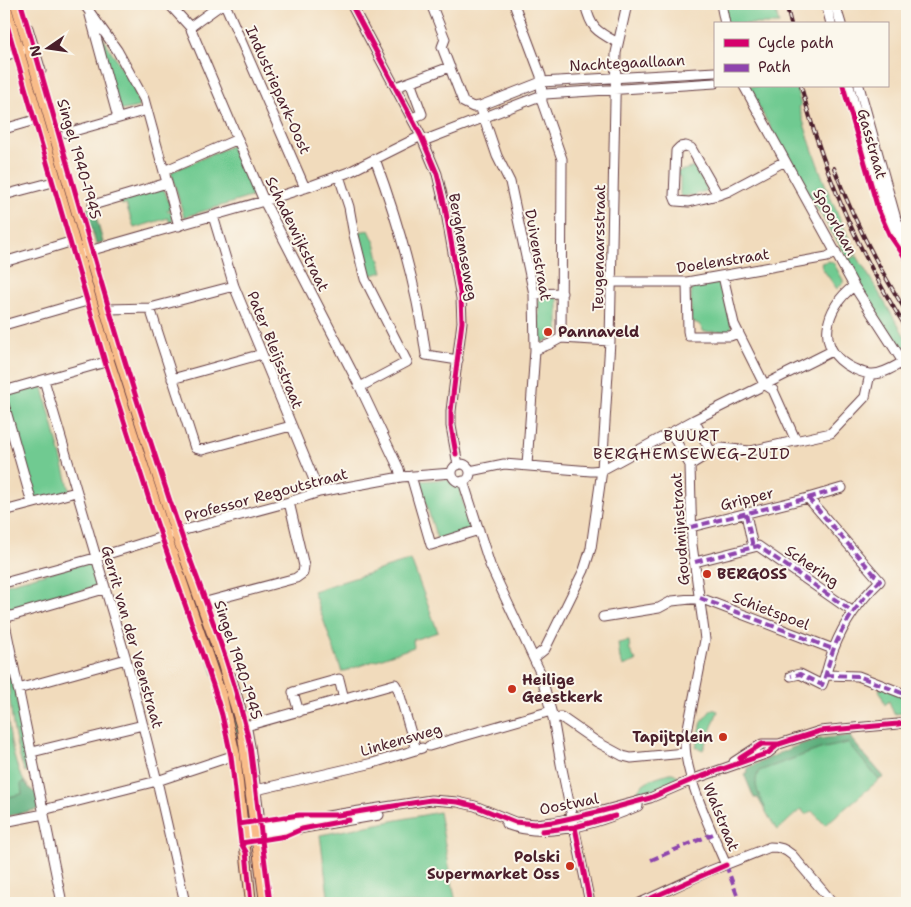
<svg xmlns="http://www.w3.org/2000/svg" width="911" height="907" viewBox="0 0 911 907" font-family="'Shantell Sans',sans-serif">
<rect width="100%" height="100%" fill="#fbf7ec"/>
<filter id="ink" filterUnits="userSpaceOnUse"><feTurbulence type="fractalNoise" baseFrequency=".02" numOctaves="2"/><feDisplacementMap in="SourceGraphic" scale="10" xChannelSelector="R" yChannelSelector="G"/><feConvolveMatrix kernelMatrix="1 2 1 2 8 2 1 2 1" color-interpolation-filters="sRGB"/></filter>
<filter id="wash" filterUnits="userSpaceOnUse"><feTurbulence type="fractalNoise" baseFrequency=".0096" numOctaves="4" result="noise"/><feDisplacementMap in="SourceGraphic" scale="20" xChannelSelector="R" yChannelSelector="G"/><feGaussianBlur stdDeviation="1.12" result="paint"/><feColorMatrix in="noise" values="0 0 0 0 0 0 0 0 0 0 0 0 0 0 0 0 0 1.4 0 .05"/><feComposite in="paint" operator="in"/></filter>
<g filter="url(#wash)">
<rect width="100%" height="100%" fill="#f1dbbc"/>
<path fill="#70ca91" stroke="#5d745e" d="M721 4H774L779 24H726Z
M93 22 131 83H133L139 107 119 111Z
M747 86H796L801 106 799 107C814 158 832 207 857 254L847 257 802 184Z
M233 145 254 196 184 217 171 172Z
M694 167 696 169 700 168 701 171 699 173 707 188 706 191 696 194V197L693 198 692 195 681 197 680 194V176H677V172Z
M162 189 165 191 171 209 167 210 168 212 171 211 173 221 170 223 168 218 134 228 126 204 122 205 120 200Z
M369 230 375 243 383 272 368 276 361 251 358 232Z
M857 256 907 340V363L869 303 845 260Z
M828 261 833 262 843 280V283L837 289 822 268 821 263Z
M721 282 732 329V331L704 332 699 324 691 321V288Z
M558 296V333L556 336 541 343 539 341 538 297Z
M42 384 70 491 33 501 4 395Z
M448 479 453 484 459 487 471 531 438 542 419 481Z
M179 550 238 720 251 813H246L239 754 174 552Z
M411 560 438 632 413 640 414 647 342 672 313 591Z
M91 561 98 586 9 613 6 612 4 599V585Z
M4 639 31 770 25 772C13 743 11 709 8 679 7 665 4 653 4 639Z
M629 641 630 651 636 661 623 666 620 659 618 643Z
M884 687 907 698 904 713 894 714 889 701 885 705 879 689Z
M5 701C9 726 11 760 24 781L22 782V794L4 798V702Z
M712 709 718 711 703 750 696 747 702 721Z
M848 742 879 780 825 825 812 811 806 815 801 809 778 830C770 821 755 794 755 782 755 778 757 774 758 771L820 749Z
M669 773H673L680 777 636 798C636 782 656 777 669 773Z
M439 812 456 903H329L320 835Z"/>
<path fill="#5cae7b" stroke="#536653" d="M98 206 100 211 95 213 103 242 96 244 86 209Z
M850 736 852 740 884 777 879 780 848 743 820 749 759 771C752 784 759 795 765 807H763L758 798H754L744 774 748 772 747 768C769 759 789 747 812 741 824 737 838 737 850 736Z
M24 781 31 790 36 793 39 809 4 817V798L22 794 21 784Z"/>
</g>
<g filter="url(#ink)">
<g fill="none" stroke-linecap="round" stroke-linejoin="round">
<g stroke="#633b41" stroke-width="11">
<path id="minor" d="M84 4 117 50 144 99 179 226
M169 4 190 27 264 201 360 387 399 469 401 477
M225 4 305 188
M351 4 421 136 437 174 445 207 461 298 462 322 451 411V426L458 465
M431 4 445 39 442 47 462 99 463 102 473 107 480 106 541 82 715 72
M514 4 541 76 542 102 562 159 561 338
M585 4C591 29 596 31 618 43
M721 4 725 24
M826 4 831 24
M835 4 841 24
M90 15 118 118
M190 27 222 4
M28 28 41 71
M4 56 25 49
M410 82 422 114 412 118
M744 86 854 286 907 368
M849 86 883 205 895 232 907 250
M859 86 896 219 907 242
M396 87 450 67
M480 106 497 156 510 182 534 294 535 350 527 465
M4 129 35 120
M67 133 147 110
M423 141 545 94 715 83
M686 146 691 148 718 195 689 202 676 201 674 196 676 151 680 147Z
M375 159C399 224 417 287 426 355L458 360
M164 171 238 139
M339 176 349 207 354 235 365 279 407 362 360 387
M4 195 53 182
M718 195 729 191 785 161
M93 205 167 183
M213 216 234 286 319 492
M82 253 264 201 308 187 349 172 421 136
M4 262 70 242
M723 276 734 324 764 384 773 390 796 441
M612 282H687L827 257 836 252
M687 282 688 331 689 336H730L738 333
M854 286C825 307 814 349 852 368 857 370 865 374 871 374 882 375 894 367 903 362
M534 294 562 293
M150 308 195 448 202 450 291 426
M109 309 150 308 234 286
M4 325 87 301
M535 350 550 344 561 338 610 341
M172 379 262 354
M44 380 126 659 157 781 185 903
M4 391 109 361
M4 404 32 503
M694 420 711 452
M671 433 690 465 692 545 704 631 705 640 685 743C685 777 712 832 726 865
M452 473a9 9 0 1 1 18 0a9 9 0 1 1-18 0Z
M690 465 711 452 721 448 750 451 831 433 865 397 870 374
M470 471 504 464 591 471 602 470 694 420 832 351
M411 476 431 545 479 530
M463 481 490 565 540 672 553 718 561 764 590 903
M808 498 842 488
M4 511 76 492
M746 514 753 547
M691 527 808 498 880 581C860 600 844 623 834 648 829 660 827 673 822 685L800 674 791 676
M695 562 758 546 853 612
M4 583 95 558 188 529 289 502 319 492 401 477 452 473
M206 602 296 578 303 573 304 566 289 502
M603 617 659 608 672 601 700 598 833 649
M4 618 104 589
M4 619 62 903
M534 658 545 649 584 570 591 548 602 470 610 341 616 53 627 4
M826 675 858 676 907 695
M231 676 241 709
M18 689 126 659
M299 712 293 692 339 679 344 699
M553 718 561 717 597 742 623 756 631 758 685 753
M246 724 250 746 259 814 255 819
M246 726 395 684 398 689 416 750
M429 746 551 711
M32 752 143 725
M734 762 762 744H779L820 731 898 724 907 722
M256 790 373 763 422 748
M43 810 157 781 235 755
M4 822 44 814
M506 824C548 840 598 823 638 806
M244 832 256 827 431 800 458 802 475 806 515 822 535 824 553 822 602 811 650 798 694 779 768 753 779 744
M252 834 258 836 379 815
M4 898 5 903
M640 903 707 872 770 847C780 847 785 849 792 855L833 903"/>
</g>
<g stroke="#633b41" stroke-width="12">
<path id="major" d="M5 4 109 361 166 536 222 698 235 755 251 903
M16 4 117 350 176 533 222 661 242 728 265 903"/>
</g>
<use href="#minor" stroke="#fff" stroke-width="9"/>
<use href="#major" stroke="#f9bc89" stroke-width="10"/>
<g stroke="#4a1f2b" stroke-width="4">
<path id="rail" d="M786 4 791 24
M801 86C824 173 858 253 907 329
M834 168C853 219 878 267 907 313"/>
</g>
<use href="#rail" stroke="#fbf7ec" stroke-width="2" stroke-dasharray="5.5" stroke-linecap="butt"/>
<path stroke="#8e44ad" stroke-width="4" stroke-dasharray="8 4" stroke-linecap="butt" d="M808 498 842 488
M746 514 753 547
M691 527 808 498 880 581C860 600 844 623 834 648 829 660 827 673 822 685L800 674 791 676
M695 562 758 546 853 612
M700 598 833 649
M826 675 858 676 907 695
M651 860 713 834
M726 865 740 903"/>
<g stroke="#fbf7ec" stroke-width="8">
<path id="cycleway" d="M21 4C62 141 98 280 142 416 158 463 172 510 189 556 212 619 236 681 250 746L270 903
M351 4 421 136 437 174 445 207 461 298 462 322 451 411V426L456 454
M4 15 105 362 155 518 213 685 222 715 231 756 241 843 246 852 251 903
M843 86 878 209 889 234 907 260
M740 758 762 744H779L820 731 898 724 907 722
M239 824 299 815H338L431 800 458 802 475 806 515 822 535 824 553 822 602 811 650 798 694 779 768 753 779 744
M575 827 590 903
M542 831 575 827 615 816
M241 843 286 836 302 829 349 820
M640 903 726 865"/>
</g>
<use href="#cycleway" stroke="#d6006c" stroke-width="5"/>
</g>
</g>
<g fill="#c8321e" stroke="#fbf7ec" stroke-width="2">
<circle cx="548" cy="332" r="5"/>
<circle cx="707" cy="574" r="5"/>
<circle cx="512" cy="689" r="5"/>
<circle cx="723" cy="737" r="5"/>
<circle cx="570" cy="866" r="5"/>
</g>
<g text-anchor="middle" dominant-baseline="central" stroke-width="4" stroke-linejoin="round" paint-order="stroke">
<g font-size="15" fill="#4a1f2b" stroke="#fbf7ec">
<text transform="translate(627 63) rotate(-3)">Nachtegaallaan</text>
<text transform="translate(278 90) rotate(66)">Industriepark-Oost</text>
<text transform="translate(872 144) rotate(74)">Gasstraat</text>
<text transform="translate(79 159) rotate(74)">Singel 1940-1945</text>
<text transform="translate(835 222) rotate(61)">Spoorlaan</text>
<text transform="translate(297 234) rotate(64)">Schadewijkstraat</text>
<text transform="translate(463 247) rotate(80)">Berghemseweg</text>
<text transform="translate(599 248) rotate(-89)">Teugenaarsstraat</text>
<text transform="translate(538 255) rotate(80)">Duivenstraat</text>
<text transform="translate(723 261) rotate(-9)">Doelenstraat</text>
<text transform="translate(275 350) rotate(68)">Pater Bleijsstraat</text>
<text transform="translate(266 495) rotate(-15)">Professor Regoutstraat</text>
<text transform="translate(747 499) rotate(-14)">Gripper</text>
<text transform="translate(680 529) rotate(-94)">Goudmijnstraat</text>
<text transform="translate(812 566) rotate(34)">Schering</text>
<text transform="translate(771 611) rotate(21)">Schietspoel</text>
<text transform="translate(132 637) rotate(74)">Gerrit van der Veenstraat</text>
<text transform="translate(238 660) rotate(72)">Singel 1940-1945</text>
<text transform="translate(401 740) rotate(-16)">Linkensweg</text>
<text transform="translate(569 804) rotate(-11)">Oostwal</text>
<text transform="translate(721 817) rotate(68)">Walstraat</text>
</g>
<g font-size="15" font-weight="bold" fill="#4a1f2b" stroke="#fbf7ec" text-anchor="start">
<text x="558" y="332">Pannaveld</text>
<text x="717" y="574">BERGOSS</text>
<text x="522" y="680">Heilige<tspan x="522" dy="17">Geestkerk</tspan></text>
<text x="713" y="737" text-anchor="end">Tapijtplein</text>
<text x="560" y="857" text-anchor="end">Polski<tspan x="560" dy="17">Supermarket Oss</tspan></text>
</g>
<g font-size="16" letter-spacing="1" fill="#4a1f2b" stroke="#fbf7ec">
<text x="692" y="435">BUURT<tspan x="692" dy="18">BERGHEMSEWEG-ZUID</tspan></text>
</g>
</g>
<rect width="911" height="907" fill="none" stroke="#fbf7ec" stroke-width="20"/>
<rect x="714" y="22" width="175" height="65" fill="#fbf7ec" stroke="#b4a19f"/>
<rect x="724" y="39" width="25" height="8" fill="#d6006c" stroke="#b4a19f"/>
<text x="758" y="48" font-size="15" fill="#4a1f2b">Cycle path</text>
<rect x="724" y="64" width="25" height="8" fill="#8e44ad" stroke="#b4a19f"/>
<text x="758" y="72" font-size="15" fill="#4a1f2b">Path</text>
<g transform="translate(48 48) rotate(257)" stroke="#fbf7ec" stroke-width="4" paint-order="stroke">
<path d="M0-4L9 19L0 12L-9 19Z" fill="#4a1f2b"/>
<text y="-8" font-size="14" font-weight="bold" text-anchor="middle" fill="#4a1f2b">N</text>
</g>
</svg>
